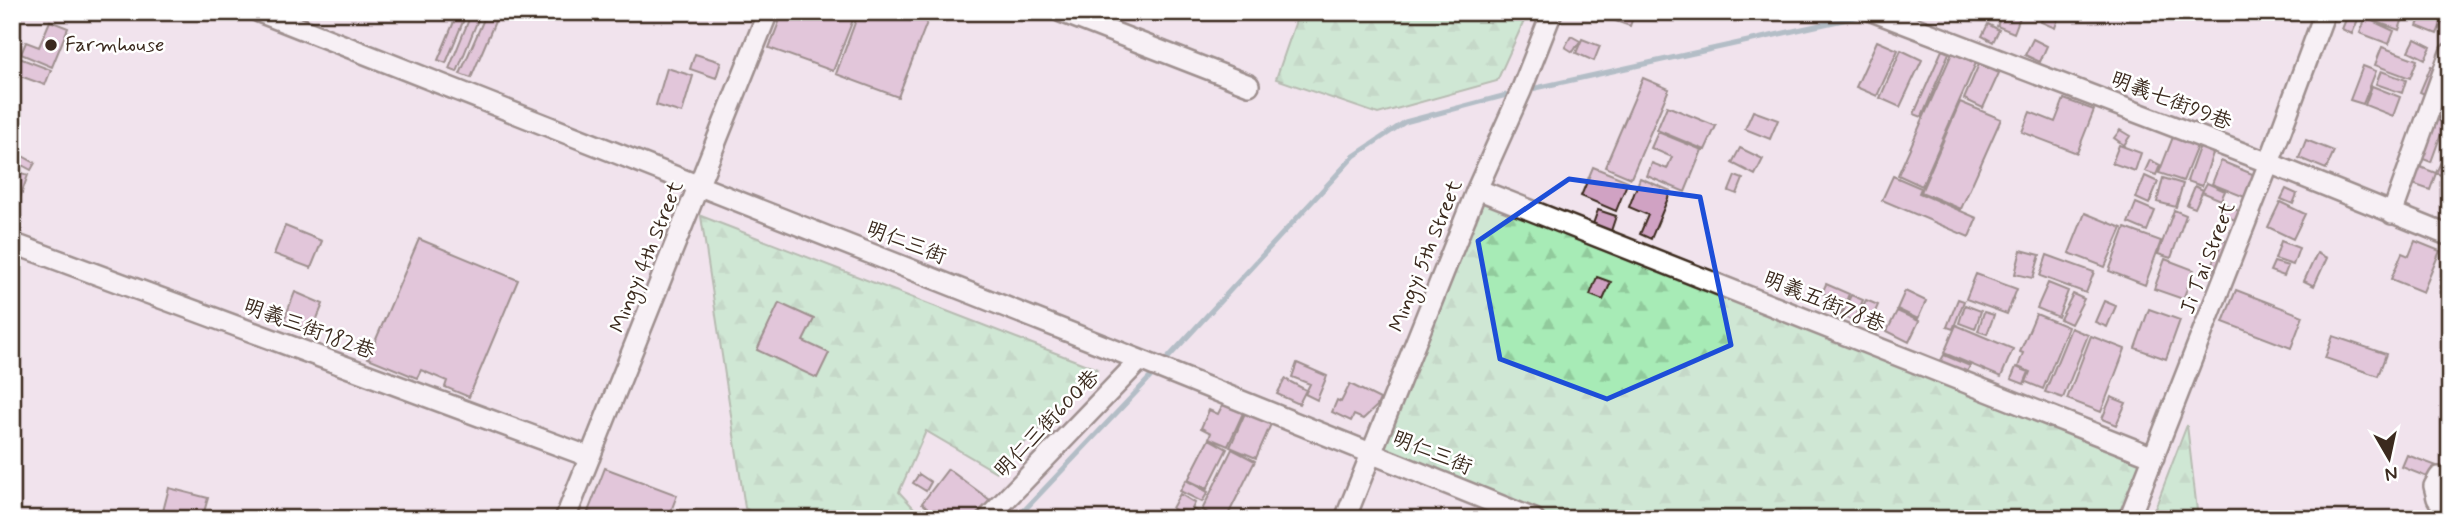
<svg xmlns="http://www.w3.org/2000/svg" width="2462" height="531" viewBox="0 0 2462 531" font-family="Mynerve,'LXGW WenKai TC',sans-serif">
<defs>
<pattern id="forest-firs" width="22" height="20" patternUnits="userSpaceOnUse" patternTransform="scale(1.75)"><rect width="22" height="20" fill="#a7ebb6"/><path d="M5 1l3.5 6h-7zM16 11l3.5 6h-7z" fill="#91ca9c"/></pattern>
</defs>
<rect width="100%" height="100%" fill="#f1e3ed"/>
<filter id="ink" filterUnits="userSpaceOnUse"><feTurbulence type="fractalNoise" baseFrequency=".0143" numOctaves="2"/><feDisplacementMap in="SourceGraphic" scale="14" xChannelSelector="R" yChannelSelector="G"/><feConvolveMatrix kernelMatrix="1 2 1 2 8 2 1 2 1" color-interpolation-filters="sRGB"/></filter>
<g filter="url(#ink)">
<path fill="url(#forest-firs)" stroke="#718a6a" stroke-width="2" d="M1299 12H1500L1524 21 1497 81 1378 114 1276 79Z
M1479 196 1798 327 2145 459 2119 519H1550L1379 452Z
M701 216 1097 369 996 472 926 431 899 492 924 519H763L745 508Z
M2187 425 2198 519H2151Z"/>
<g fill="none" stroke-linecap="round" stroke-linejoin="round">
<path stroke="#698f98" stroke-width="5" d="M1527 90 1870 14
M1016 519 1143 385 1354 156 1405 122 1514 93"/>
</g>
<path fill="#d0a2c3" stroke="#3b2a1e" stroke-width="2" d="M458 12H467L446 63 438 60Z
M472 12H481L457 72 449 69Z
M487 12H499L471 78 460 74Z
M783 12H856L833 71 769 48Z
M859 12H931L898 97 836 74Z
M1612 12H1635L1630 26 1610 19Z
M2003 12H2022L2014 33 1997 26Z
M2044 12 2059 16 2055 28 2041 22Z
M2349 12 2359 17 2352 34 2342 29Z
M2368 12H2405L2399 30 2366 18Z
M2423 12H2446L2437 34 2417 26Z
M2366 18 2394 31 2389 44 2360 33Z
M50 21 68 28 52 67 21 54 26 42 39 47Z
M1988 24 1999 30 1993 42 1982 36Z
M1571 36 1580 41 1573 52 1565 47Z
M1582 39 1600 46 1594 61 1576 53Z
M2033 39 2047 46 2040 62 2025 55Z
M2415 39 2431 47 2425 59 2409 51Z
M1877 41 1898 50 1877 96 1856 87Z
M2382 47 2417 60 2410 78 2375 65Z
M1901 50 1922 60 1900 107 1880 98Z
M1942 50 1949 53 1922 117 1914 114Z
M1952 53 1976 63 1922 186 1898 175Z
M695 54 721 62 716 78 690 69Z
M14 56 51 70 45 85 12 73Z
M1979 64 1999 73 1983 108 1964 99Z
M2363 66 2376 71 2363 104 2350 100Z
M2431 66 2450 74V105L2420 92Z
M667 68 693 76 682 113 656 105Z
M2381 71 2406 80 2402 93 2376 84Z
M1643 78 1669 89 1631 178 1605 167Z
M2372 86 2400 97 2393 116 2365 105Z
M2064 99 2094 110 2077 153 2022 132 2030 112 2055 122Z
M2431 100 2450 107 2446 121 2426 113Z
M1960 102 2001 119 1961 209 1921 192Z
M1667 106 1716 126 1705 150 1657 130Z
M1753 111 1778 120 1770 139 1745 129Z
M2425 115 2445 123 2431 162 2410 154Z
M2120 130 2130 136 2124 145 2114 138Z
M1658 132 1702 150 1685 192 1647 176 1652 163 1667 169 1672 157 1651 148Z
M2173 137 2197 146 2183 181 2159 173Z
M2306 140 2334 151 2326 169 2299 158Z
M2450 142V179L2436 173Z
M2119 145 2141 153 2135 171 2112 163Z
M2200 145 2214 150 2202 186 2187 181Z
M1740 148 1763 159 1755 175 1732 163Z
M17 153 35 163 31 170 13 160Z
M2150 160 2160 165 2156 175 2145 171Z
M2221 161 2262 178 2252 200 2212 184Z
M2410 163 2436 173 2430 190 2404 181Z
M1593 167 1628 181 1616 211 1581 196Z
M12 170 28 175 16 209 12 208Z
M1735 176 1743 179 1737 194 1729 191Z
M1893 176 1921 188 1919 193 1977 218 1969 237 1882 200Z
M2145 176 2158 182 2149 204 2136 198Z
M1640 178 1671 191 1651 239 1640 234 1648 215 1629 207Z
M2163 178 2183 184 2176 207 2157 202Z
M2207 183 2225 191 2221 200 2202 192Z
M2195 186 2203 190 2195 208 2187 205Z
M2286 189 2297 194 2293 204 2281 199Z
M2280 202 2305 214 2293 239 2268 227Z
M2136 203 2155 211 2147 231 2128 223Z
M2224 204 2239 211 2235 220 2220 214Z
M1598 210 1616 216 1611 231 1593 224Z
M2174 210 2186 215 2171 258 2158 254Z
M2085 213 2122 228 2105 267 2069 253Z
M285 226 322 241 311 268 274 254Z
M2125 228 2161 241 2145 285 2109 271Z
M419 239 518 280 469 397 445 387 447 381 421 370 417 378 368 358Z
M2223 239 2229 242 2219 269 2212 266Z
M2281 241 2299 248 2293 265 2275 259Z
M2415 241 2440 251 2423 292 2391 279 2402 253 2409 256Z
M2021 250 2040 255 2033 278 2015 274Z
M2317 253 2327 258 2314 286 2304 281Z
M2047 255 2094 272 2086 293 2040 276Z
M2165 259 2194 270 2183 299 2154 289Z
M2274 262 2288 266 2284 276 2270 271Z
M1976 274 2017 289 2007 314 1966 299Z
M1597 277 1611 282 1603 300 1590 295Z
M2048 283 2068 291 2058 317 2037 308Z
M1826 284 1849 294 1840 316 1833 313 1839 300 1822 293Z
M2236 290 2303 316 2291 348 2223 322Z
M1905 291 1926 301 1918 319 1897 309Z
M295 292 323 304 312 331 284 320Z
M2073 294 2084 299 2071 324 2060 319Z
M1851 295 1863 300 1854 321 1841 316Z
M1958 299 1964 301 1953 329 1947 327Z
M1866 300 1878 305 1869 326 1856 320Z
M2104 301 2116 306 2107 327 2095 322Z
M779 303 814 319 803 341 829 353 817 378 757 350Z
M1965 305 1981 311 1975 329 1959 323Z
M2149 309 2180 320 2166 359 2135 348Z
M1897 311 1919 321 1909 342 1887 331Z
M1984 312 1994 315 1987 334 1978 331Z
M2036 314 2068 327 2043 389 2026 382 2030 372 2018 367 2023 353 2020 352Z
M1956 325 2013 349 2001 377 1944 353Z
M2071 328 2088 335 2063 398 2045 392Z
M2091 336 2125 349 2101 412 2067 399Z
M2333 336 2386 354 2378 376 2325 358Z
M1944 355 1970 366 1966 374 1940 362Z
M1297 363 1327 376 1317 400 1305 394 1310 384 1292 377Z
M2016 367 2029 372 2024 384 2011 379Z
M1285 379 1306 390 1299 404 1277 394Z
M1350 384 1380 399 1377 406 1363 419 1354 415 1351 421 1332 412 1337 400 1341 402Z
M2111 397 2126 403 2116 425 2102 419Z
M1223 404 1243 413 1228 446 1209 438 1211 433 1201 428 1209 410 1218 414Z
M1245 413 1271 424 1256 458 1230 447Z
M1209 439 1227 449 1207 489 1188 480Z
M1232 449 1255 461 1226 519H1219L1202 510Z
M2407 455 2437 466 2432 479 2402 467Z
M605 468 677 495 668 519H604L588 512Z
M948 469 990 500 976 519H941L922 503Z
M919 474 931 482 926 491 913 483Z
M1186 480 1208 492 1202 502 1180 491Z
M169 488 208 498 202 519H161Z
M1180 494 1195 503 1188 517 1172 508Z
M1192 509 1214 519H1187Z"/>
<g fill="none" stroke-linecap="round" stroke-linejoin="round">
<g stroke="#3b2a1e" stroke-width="24">
<path id="minor" d="M259 12 1140 360 1534 519
M1061 12 1249 85
M1874 12 2269 163 2450 236
M1477 189 2154 457
M2392 214 2450 53
M12 243 590 457
M2439 477 2434 486 2437 498 2449 519
M565 519 768 12
M987 519 1140 360
M1345 519 1477 189 1521 91 1552 12
M2129 519 2269 163 2325 12"/>
</g>
<use href="#minor" stroke="#fff" stroke-width="19"/>
</g>
</g>
<path d="M0 0H2462V531H0ZM1569 179 1700 197 1731 345 1607 399 1500 359 1478 241Z" fill="#f1e3ed" fill-opacity=".55" fill-rule="evenodd"/>
<path fill="none" stroke="#1d4ed8" stroke-width="5" stroke-linejoin="round" d="M1569 179 1700 197 1731 345 1607 399 1500 359 1478 241Z"/>
<circle fill="#3b2a1e" stroke="#fff" stroke-width="2.5" cx="51" cy="45" r="7"/>
<g text-anchor="middle" dominant-baseline="central" stroke-width="5" stroke-linejoin="round" paint-order="stroke">
<g font-size="21" fill="#3b2a1e" stroke="#fff" text-anchor="start">
<text x="65" y="45">Farmhouse</text>
</g>
<g font-size="21" fill="#3b2a1e" stroke="#fff">
<text transform="translate(2171 101) rotate(21)">明義七街99巷</text>
<text transform="translate(906 243) rotate(21)">明仁三街</text>
<text transform="translate(1426 256) rotate(-68)">Mingyi 5th Street</text>
<text transform="translate(647 257) rotate(-68)">Mingyi 4th Street</text>
<text transform="translate(2208 258) rotate(-69)">Ji Tai Street</text>
<text transform="translate(1824 302) rotate(22)">明義五街78巷</text>
<text transform="translate(309 329) rotate(20)">明義三街182巷</text>
<text transform="translate(1047 424) rotate(-46)">明仁三街600巷</text>
<text transform="translate(1432 453) rotate(22)">明仁三街</text>
</g>
</g>
<rect width="2462" height="531" fill="none" stroke="#fff" stroke-width="42"/>
<rect x="21" y="21" width="2420" height="489" fill="none" stroke="#3b2a1e" stroke-width="2.5" filter="url(#ink)"/>
<g transform="translate(2389 458) rotate(171)" stroke="#ffffff" stroke-width="5" paint-order="stroke">
<path d="M0-5L12 26L0 18L-12 26Z" fill="#3b2a1e"/>
<text y="-10" font-size="19" font-weight="bold" text-anchor="middle" fill="#3b2a1e">N</text>
</g>
</svg>
